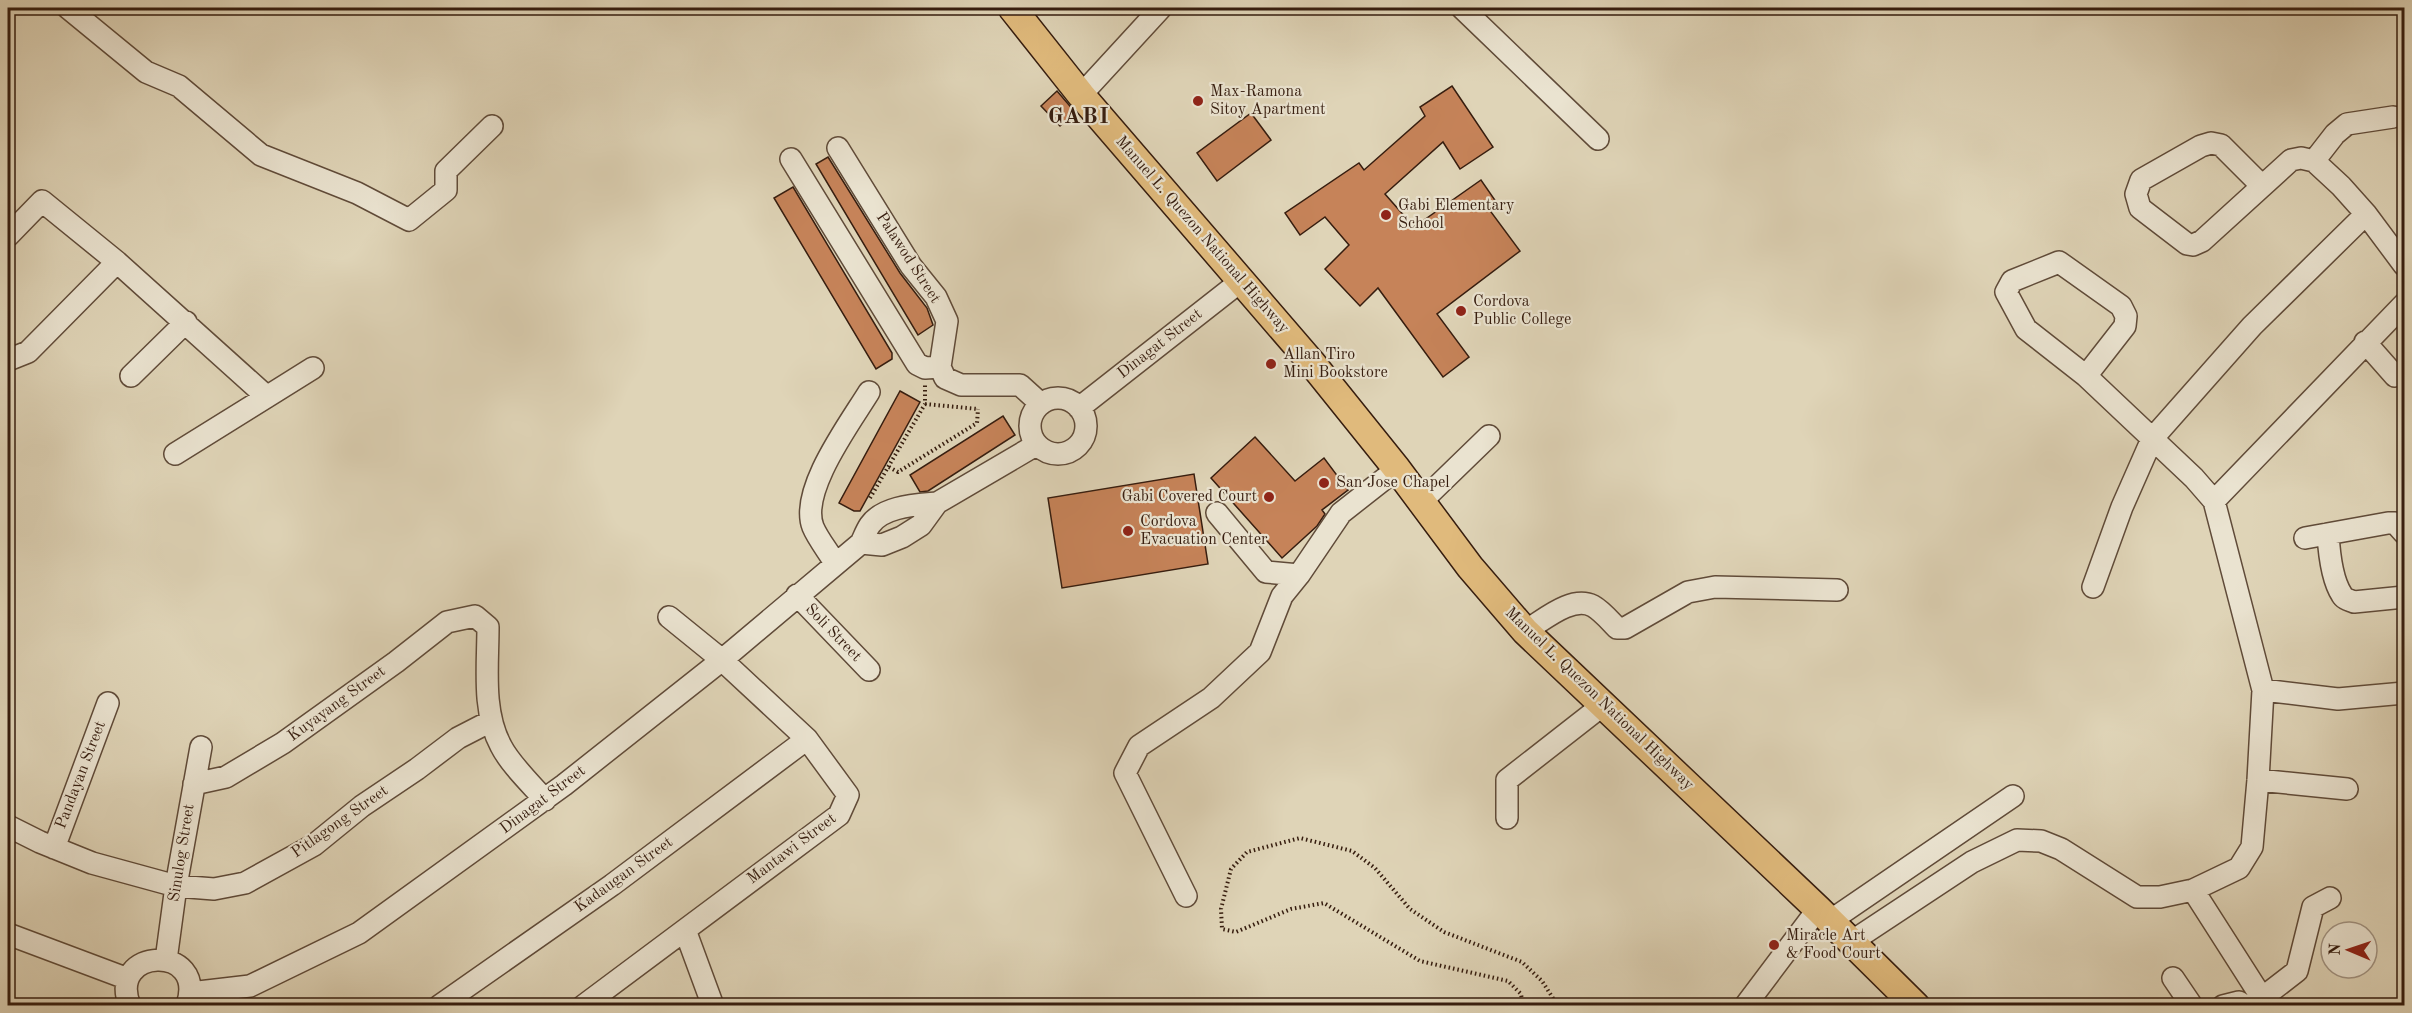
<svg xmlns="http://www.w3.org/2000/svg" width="2412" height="1013" viewBox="0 0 2412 1013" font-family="'Old Standard TT',serif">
<rect width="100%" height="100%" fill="#dfd4b7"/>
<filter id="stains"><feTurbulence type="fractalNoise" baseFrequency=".00333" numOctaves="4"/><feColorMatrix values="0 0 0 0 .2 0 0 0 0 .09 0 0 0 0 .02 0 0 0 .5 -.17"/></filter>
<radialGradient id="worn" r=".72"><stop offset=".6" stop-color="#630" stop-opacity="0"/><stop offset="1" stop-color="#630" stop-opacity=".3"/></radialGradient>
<path fill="#c68359" stroke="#361d0f" stroke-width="1.5" d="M1452 86 1493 147 1460 169 1443 142 1385 194 1414 227 1481 180 1499 206 1491 212 1520 251 1437 314 1469 357 1443 377 1378 288 1360 306 1325 269 1349 245 1325 217 1300 235 1285 213 1359 163 1364 170 1425 116 1420 107Z
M1057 91 1075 112 1060 126 1041 106Z
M1251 113 1271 140 1217 181 1197 153Z
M828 157 900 273 927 308 933 325 918 335 816 164Z
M793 187 892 353V359L876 369 774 198Z
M900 391 920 402 860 511H854L839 503Z
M1003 416 1015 435 928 491 920 492 910 475Z
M1255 437 1295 481 1324 458 1348 490 1322 510 1325 514 1317 526 1282 558 1211 478Z
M1194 474 1208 564 1062 588 1048 498Z"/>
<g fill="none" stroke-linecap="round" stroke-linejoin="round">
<g stroke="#604b39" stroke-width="24">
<path id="minor" d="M68 8 146 72 179 86 261 155 357 193 409 220 446 190V171L492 126
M1462 8 1598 139
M1081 95 1161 8
M838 148 911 266 936 297 947 321 940 367 945 378 961 385H1020L1041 404
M791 159 917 364 925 368 940 367
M2314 161 2335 134 2347 124 2393 117
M2261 185 2221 145 2211 143 2201 146 2141 180 2136 194 2140 208 2187 244 2193 245 2202 241 2291 160 2301 158 2314 161 2341 186 2366 214 2404 265
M8 236 42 201 117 262 266 396
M2365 342 2395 376
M8 360 28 352 117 262
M131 376 186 322
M1030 426a28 28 0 1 1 56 0a28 28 0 1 1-56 0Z
M1079 408 1241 281
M175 454 313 368
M1422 501 1489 436
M2214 501 2404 304
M1217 513 1266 572 1299 575
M2328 534C2329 551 2332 580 2342 595 2344 599 2349 600 2354 602L2404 597
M2305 538 2388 523H2395L2404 533
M861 543 882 545 902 537 921 525 937 503 1036 445
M835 563C828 551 818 539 813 527 799 491 850 423 869 392
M2093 587 2122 507 2152 439 2252 326 2366 214
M797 595 869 670
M1525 631C1543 621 1571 595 1593 606 1602 611 1610 621 1617 628H1625L1688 592 1715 587 1837 590
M2263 690 2338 699 2404 693
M2258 780 2347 789
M194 784 226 777 283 743 396 662 447 622 475 616 488 627C488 666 482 711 501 746 510 764 531 784 545 800
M1507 818V780L1603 705
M8 826 40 842 92 863 176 886 214 889 245 883 314 845 362 806 417 769 458 738 491 721
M54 848 108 703
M2193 890 2262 998
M1186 896 1125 773 1139 746 1211 698 1260 652 1282 596 1299 575 1341 513 1397 469
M1830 921 2013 796
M685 930 713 1006
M8 934 128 979
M1851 942 1972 862 2017 840 2041 841 2061 849 2137 897H2160L2193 890 2239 868 2252 847 2258 780 2263 690 2214 501 2194 478 2086 376 2026 329 2006 292 2012 281 2059 262 2121 306 2126 316 2125 326 2086 376
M166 960 176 886 201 747
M2173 978 2192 1006
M190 993 250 986 359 933 564 785 722 660 861 543C864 537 866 531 870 525 883 506 916 505 937 503
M130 1006C106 947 208 943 187 1005
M439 1006 612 885 807 739
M583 1006 839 815 848 795 807 739 722 660 669 617
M1745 1006 1818 909
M2223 1006 2239 1002 2245 1006
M2257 1006 2262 998 2297 971 2313 907 2330 898"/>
</g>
<g stroke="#361d0f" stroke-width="30">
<path id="major" d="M1012 8 1081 95 1311 362 1397 469 1470 567 1525 631 1818 909 1916 1006"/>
</g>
<path stroke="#361d0f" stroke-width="4" stroke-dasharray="1.5 3" stroke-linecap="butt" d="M925 404 978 409
M889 467 898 472 977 423 978 409
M870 498 925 404V385
M1523 1006 1521 994 1508 981 1420 961 1324 903 1291 909 1236 932 1222 929 1221 909 1231 869 1247 852 1300 838 1352 851 1375 868 1410 909 1444 932 1522 962 1542 981 1558 1006"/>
<use href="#minor" stroke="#eae3d0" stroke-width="21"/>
<use href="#major" stroke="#e0ba7c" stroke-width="27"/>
</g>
<g fill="#8f2418" stroke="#eae3d0" stroke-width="2">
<circle cx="1198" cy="101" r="6"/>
<circle cx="1386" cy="215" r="6"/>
<circle cx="1461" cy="311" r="6"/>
<circle cx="1271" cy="364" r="6"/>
<circle cx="1324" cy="483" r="6"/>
<circle cx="1269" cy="497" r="6"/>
<circle cx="1128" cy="531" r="6"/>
<circle cx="1774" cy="945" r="6"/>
</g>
<g text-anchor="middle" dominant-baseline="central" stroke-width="4.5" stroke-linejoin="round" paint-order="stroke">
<g font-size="16" fill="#361d0f" stroke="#eae3d0" text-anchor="start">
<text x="1210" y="92">Max-Ramona<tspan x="1210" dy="18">Sitoy Apartment</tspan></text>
<text x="1398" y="206">Gabi Elementary<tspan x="1398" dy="18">School</tspan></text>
<text x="1473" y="302">Cordova<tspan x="1473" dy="18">Public College</tspan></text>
<text x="1283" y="355">Allan Tiro<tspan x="1283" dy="18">Mini Bookstore</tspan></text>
<text x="1336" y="483">San Jose Chapel</text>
<text x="1257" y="497" text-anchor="end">Gabi Covered Court</text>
<text x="1140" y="522">Cordova<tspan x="1140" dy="18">Evacuation Center</tspan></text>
<text x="1786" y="936">Miracle Art<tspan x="1786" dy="18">&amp; Food Court</tspan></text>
</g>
<g font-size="16" fill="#361d0f" stroke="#eae3d0">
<text transform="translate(1202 235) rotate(49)">Manuel L. Quezon National Highway</text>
<text transform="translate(908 258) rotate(57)">Palawod Street</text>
<text transform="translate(1160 344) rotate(-38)">Dinagat Street</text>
<text transform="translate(833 633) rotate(46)">Soli Street</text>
<text transform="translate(1599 699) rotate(44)">Manuel L. Quezon National Highway</text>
<text transform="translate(337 704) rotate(-36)">Kuyayang Street</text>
<text transform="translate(81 775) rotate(-69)">Pandayan Street</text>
<text transform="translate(543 800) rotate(-37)">Dinagat Street</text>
<text transform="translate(340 822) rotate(-35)">Pitlagong Street</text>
<text transform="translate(792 849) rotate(-37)">Mantawi Street</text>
<text transform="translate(182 853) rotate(-81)">Sinulog Street</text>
<text transform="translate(624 875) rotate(-36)">Kadaugan Street</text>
</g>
<g font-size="22" font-weight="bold" letter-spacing="1.5" fill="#361d0f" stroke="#eae3d0">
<text x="1079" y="117">GABI</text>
</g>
</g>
<rect width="2412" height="1013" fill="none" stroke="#dfd4b7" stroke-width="30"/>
<rect x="9" y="9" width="2394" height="995" fill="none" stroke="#361d0f" stroke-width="3"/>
<rect x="15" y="15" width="2382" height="983" fill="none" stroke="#361d0f" stroke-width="1.5"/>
<g transform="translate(2349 950) rotate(272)"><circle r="28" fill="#eae3d0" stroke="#a29483" stroke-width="1.5"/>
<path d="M0-4.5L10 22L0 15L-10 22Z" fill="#8f2418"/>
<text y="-9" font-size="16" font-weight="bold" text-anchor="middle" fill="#361d0f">N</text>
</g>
<rect width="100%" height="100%" filter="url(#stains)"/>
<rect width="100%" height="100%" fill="url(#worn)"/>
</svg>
